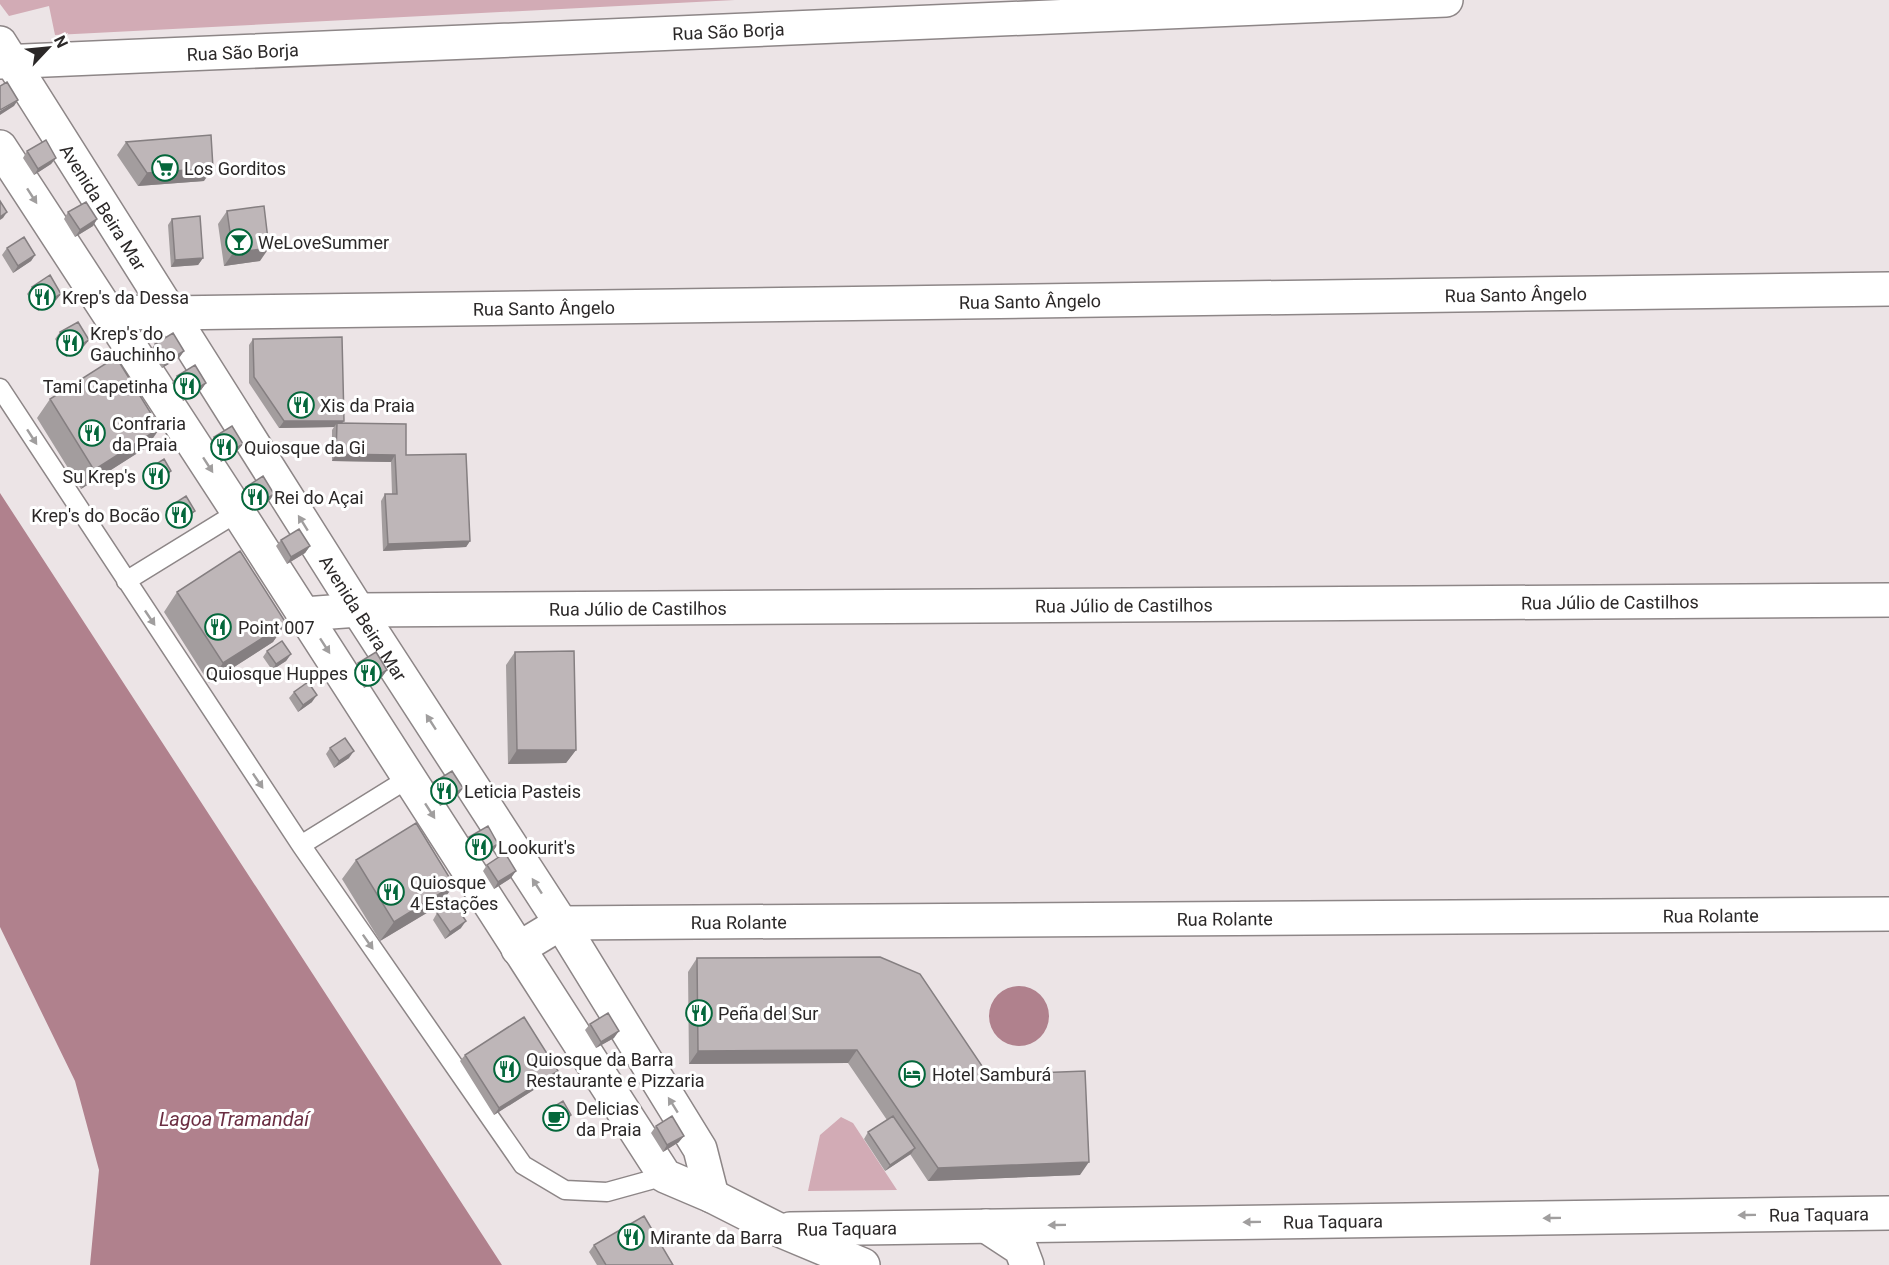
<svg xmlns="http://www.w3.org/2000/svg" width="1889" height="1265" viewBox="0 0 1889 1265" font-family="Roboto,sans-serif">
<rect width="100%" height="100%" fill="#ece4e6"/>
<path fill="#d2abb5" d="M0 0H735L55 35 49 6 9 16 0 4Z
M841 1117 853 1123 897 1190 808 1191 820 1135Z"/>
<path fill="#b0818d" d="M0 493 502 1265H90L99 1170 75 1081 0 927Z
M989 1016a30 30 0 1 1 60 0a30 30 0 1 1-60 0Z"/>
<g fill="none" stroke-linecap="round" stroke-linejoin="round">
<g stroke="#8d8687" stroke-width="21">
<path id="service" d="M0 388 301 845 523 1165 565 1190 607 1192 665 1176
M126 581 238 512
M301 845 409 778"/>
</g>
<g stroke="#8d8687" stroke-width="36">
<g id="minor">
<path id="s1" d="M0 62 1446 0"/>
<path id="s2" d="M109 312 169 313 1889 289"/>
<path id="s3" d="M304 614 358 610 1889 600"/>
<path id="s4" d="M518 949 561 923 1889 914"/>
<path d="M986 1226 1021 1249 1027 1265"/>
</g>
</g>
<g stroke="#8d8687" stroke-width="36">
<g id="secondary">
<path id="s5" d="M0 43 358 610 561 923 700 1149 712 1196"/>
<path d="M0 147 238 512 665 1176 712 1196 777 1229 863 1265"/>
<path id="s6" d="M790 1229 1889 1213"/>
</g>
</g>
<use href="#service" stroke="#fff" stroke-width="18"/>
<use href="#minor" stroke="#fff" stroke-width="33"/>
<use href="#secondary" stroke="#fff" stroke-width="33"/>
</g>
<path fill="#a39d9e" d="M126 142 204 181 138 186 117 155Z
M27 151 56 158 51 164 34 175 23 158Z
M227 211 260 261 224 266 218 224Z
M68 212 97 219 93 226 75 237 64 219Z
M172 219 203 258 198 265 171 267 168 225Z
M7 248 35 255 31 261 13 273 2 255Z
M32 287 61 294 56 300 38 311 27 294Z
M60 332 89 340 84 346 66 357 55 339Z
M253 339 342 423 406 455 470 541 466 547 383 551 381 501 385 494H392L391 462 332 461V430L334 427 279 428 249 383V345Z
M155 344 184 351 179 358 162 368 150 351Z
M177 376 206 383 201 390 183 401 172 383Z
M50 399 147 447 81 489 37 418Z
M214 437 243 444 238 450 221 462 210 444Z
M150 468 167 477 153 486 145 475Z
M246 487 270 500 252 511 241 494Z
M172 505 190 517 176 526 168 512Z
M281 540 310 546 305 553 287 564 276 546Z
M177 592 286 623 273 642 209 683 164 612Z
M267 651 291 654 286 661 272 670 263 657Z
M515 652 576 750 566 763 508 764 506 665Z
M358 663 387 670 382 677 364 688 354 670Z
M294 692 312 702 298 712 289 698Z
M330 748 349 758 334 768 326 754Z
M434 782 463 788 458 795 440 806 430 788Z
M469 837 494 850 476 861 465 843Z
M356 860 440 905 380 941 342 879Z
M487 865 511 878 494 889 483 871Z
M437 913 461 928 445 939 433 920Z
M697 958 988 1075 1080 1175 928 1181 910 1154 885 1171 864 1139 868 1132 887 1120 848 1063 689 1064 688 972Z
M590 1024 614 1038 596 1048 585 1030Z
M465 1055 558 1071 554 1077 494 1115 460 1061Z
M550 1109 571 1115 567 1121 554 1130 545 1116Z
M656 1126 679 1142 663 1152 651 1133Z
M594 1245 673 1265H597L589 1252Z"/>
<path fill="#857f81" d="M18 100 14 106 0 115V111Z
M56 158 51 164 34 175 38 169Z
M213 168 204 181 138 186 147 173Z
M7 212 3 218 0 220V217Z
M97 219 93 226 75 237 80 230Z
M269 248 260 261 224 266 233 253Z
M35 255 31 261 13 273 18 266Z
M203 258 198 265 171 267 175 260Z
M61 294 56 300 38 311 43 304Z
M89 340 84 346 66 357 71 351Z
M184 351 179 358 162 368 166 362Z
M206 383 201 390 183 401 188 394Z
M284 421H344L339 427 337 423 334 427 279 428Z
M160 428 147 447 81 489 94 470Z
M243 444 238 450 221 462 225 455Z
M336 454 395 455 391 462 332 461Z
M171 471 167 477 153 486 157 479Z
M274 494 270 500 252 511 257 505Z
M195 511 190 517 176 526 181 519Z
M470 541 466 547 383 551 388 544Z
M310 546 305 553 287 564 291 557Z
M286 623 273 642 209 683 223 663Z
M291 654 286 661 272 670 276 664Z
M387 670 382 677 364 688 369 681Z
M317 695 312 702 298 712 303 705Z
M517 750H576L566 763 508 764Z
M354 751 349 758 334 768 339 761Z
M463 788 458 795 440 806 445 800Z
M498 844 494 850 476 861 481 854Z
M516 871 511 878 494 889 498 882Z
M454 885 440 905 380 941 394 922Z
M466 921 461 928 445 939 450 932Z
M619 1031 614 1038 596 1048 601 1042Z
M857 1050 848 1063 689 1064 698 1051Z
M558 1071 554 1077 494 1115 499 1108Z
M571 1115 567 1121 554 1130 558 1123Z
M684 1136 679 1142 663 1152 667 1145Z
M915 1148 911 1154 885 1171 890 1165Z
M1089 1162 1080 1175 928 1181 938 1168Z"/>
<path fill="#beb6b8" stroke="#857f81" stroke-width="1.5" d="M7 82 18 100 0 110V86Z
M211 135 213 168 147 173 126 142Z
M46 140 56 158 38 169 27 151Z
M0 201 7 212 0 217Z
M86 202 97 219 80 230 68 212Z
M264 206 269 248 233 253 227 211Z
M200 216 203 258 175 260 172 219Z
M24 237 35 255 18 266 7 248Z
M50 275 61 294 43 304 32 287Z
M78 322 89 340 71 351 60 332Z
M173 333 184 351 166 362 155 344Z
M342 337 344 421H284L254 377 253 339Z
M116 357 160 428 94 470 50 399Z
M195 365 206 383 188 394 177 376Z
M337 423 406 424V455L466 454 470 541 388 544 385 494H397L395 455 336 454Z
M232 426 243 444 225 455 214 437Z
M164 459 171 471 157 479 150 468Z
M263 476 274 494 257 505 246 487Z
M186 496 195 511 181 519 172 505Z
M299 529 310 546 291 557 281 540Z
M240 551 286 623 223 663 177 592Z
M282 641 291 654 276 664 267 651Z
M574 651 576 750H517L515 652Z
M376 652 387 670 369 681 358 663Z
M308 682 317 695 303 705 294 692Z
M345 738 354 751 339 761 330 748Z
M452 771 463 788 445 800 434 782Z
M416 823 454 885 394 922 356 860Z
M488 826 498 844 481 854 469 837Z
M505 853 516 871 498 882 487 865Z
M453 902 466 921 450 932 437 913Z
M880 957 920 974 988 1075 1085 1071 1089 1162 938 1168 857 1050 698 1051 697 958Z
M608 1013 619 1031 601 1042 590 1024Z
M524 1017 558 1071 499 1108 465 1055Z
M563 1101 571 1115 558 1123 550 1109Z
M672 1116 684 1136 667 1145 656 1126Z
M893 1116 915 1148 890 1165 868 1132Z
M644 1216 673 1265H606L594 1245Z"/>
<defs><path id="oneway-solid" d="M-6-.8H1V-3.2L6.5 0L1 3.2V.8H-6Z" transform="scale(1.5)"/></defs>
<g fill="#a09e9e">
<use href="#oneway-solid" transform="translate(32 196) rotate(57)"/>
<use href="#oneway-solid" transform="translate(32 437) rotate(57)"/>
<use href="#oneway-solid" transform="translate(208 465) rotate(57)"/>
<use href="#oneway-solid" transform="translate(303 523) rotate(-122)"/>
<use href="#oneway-solid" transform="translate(150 618) rotate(56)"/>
<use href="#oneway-solid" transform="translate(325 646) rotate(57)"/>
<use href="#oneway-solid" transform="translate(431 722) rotate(-123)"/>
<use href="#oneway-solid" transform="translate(258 781) rotate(56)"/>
<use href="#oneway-solid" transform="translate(430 811) rotate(57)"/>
<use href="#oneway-solid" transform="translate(537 886) rotate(-123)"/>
<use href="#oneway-solid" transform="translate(368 942) rotate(55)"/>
<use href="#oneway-solid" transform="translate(673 1105) rotate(-122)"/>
<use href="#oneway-solid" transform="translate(1747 1215) rotate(179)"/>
<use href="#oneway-solid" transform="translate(1552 1218) rotate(179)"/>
<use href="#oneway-solid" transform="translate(1252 1222) rotate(179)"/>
<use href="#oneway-solid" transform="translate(1057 1225) rotate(179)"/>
</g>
<defs>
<g id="supermarket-ring" transform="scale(1.35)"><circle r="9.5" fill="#fff" stroke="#04673b" stroke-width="1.5"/><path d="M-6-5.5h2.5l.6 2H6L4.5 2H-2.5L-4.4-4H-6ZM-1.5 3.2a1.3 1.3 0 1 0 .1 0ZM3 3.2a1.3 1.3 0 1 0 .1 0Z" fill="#04673b"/></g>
<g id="bar-ring" transform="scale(1.35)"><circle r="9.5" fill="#fff" stroke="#04673b" stroke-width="1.5"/><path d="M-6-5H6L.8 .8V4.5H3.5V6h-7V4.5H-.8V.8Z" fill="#04673b"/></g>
<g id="restaurant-ring" transform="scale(1.35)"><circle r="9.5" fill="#fff" stroke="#04673b" stroke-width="1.5"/><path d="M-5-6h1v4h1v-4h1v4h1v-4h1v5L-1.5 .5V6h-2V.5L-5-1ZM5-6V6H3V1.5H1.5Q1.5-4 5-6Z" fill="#04673b"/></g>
<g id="hotel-ring" transform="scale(1.35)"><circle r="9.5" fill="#fff" stroke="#04673b" stroke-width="1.5"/><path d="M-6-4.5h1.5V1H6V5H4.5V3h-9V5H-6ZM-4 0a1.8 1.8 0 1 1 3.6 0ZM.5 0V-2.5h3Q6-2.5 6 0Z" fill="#04673b"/></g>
<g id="cafe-ring" transform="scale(1.35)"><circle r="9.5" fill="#fff" stroke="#04673b" stroke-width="1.5"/><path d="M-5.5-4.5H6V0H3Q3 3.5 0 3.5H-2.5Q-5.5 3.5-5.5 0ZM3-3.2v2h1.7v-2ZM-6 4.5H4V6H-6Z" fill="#04673b"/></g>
</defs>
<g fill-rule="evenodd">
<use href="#supermarket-ring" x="165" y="168"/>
<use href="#bar-ring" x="239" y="242"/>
<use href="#restaurant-ring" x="42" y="297"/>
<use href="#restaurant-ring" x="70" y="343"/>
<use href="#restaurant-ring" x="187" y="386"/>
<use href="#restaurant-ring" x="301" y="405"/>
<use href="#restaurant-ring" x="92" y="433"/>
<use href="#restaurant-ring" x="224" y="447"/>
<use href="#restaurant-ring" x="156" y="476"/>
<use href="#restaurant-ring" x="255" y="497"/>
<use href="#restaurant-ring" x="179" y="515"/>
<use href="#restaurant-ring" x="218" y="627"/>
<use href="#restaurant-ring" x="368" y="673"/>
<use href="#restaurant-ring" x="444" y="791"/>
<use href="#restaurant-ring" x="479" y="847"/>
<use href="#restaurant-ring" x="391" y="892"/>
<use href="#restaurant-ring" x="699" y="1013"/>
<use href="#restaurant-ring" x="507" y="1069"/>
<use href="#hotel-ring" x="912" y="1074"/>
<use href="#cafe-ring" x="556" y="1118"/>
<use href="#restaurant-ring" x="631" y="1237"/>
</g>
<g text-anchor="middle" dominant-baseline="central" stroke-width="6" stroke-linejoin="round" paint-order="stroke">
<g font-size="18" fill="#2b2828" stroke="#fff">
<text stroke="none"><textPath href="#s1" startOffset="729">Rua São Borja</textPath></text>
<text stroke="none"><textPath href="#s1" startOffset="243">Rua São Borja</textPath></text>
<text stroke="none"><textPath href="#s5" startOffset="194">Avenida Beira Mar</textPath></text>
<text stroke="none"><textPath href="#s2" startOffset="1407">Rua Santo Ângelo</textPath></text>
<text stroke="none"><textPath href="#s2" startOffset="921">Rua Santo Ângelo</textPath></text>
<text stroke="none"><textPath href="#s2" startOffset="435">Rua Santo Ângelo</textPath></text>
<text stroke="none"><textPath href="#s3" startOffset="1306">Rua Júlio de Castilhos</textPath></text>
<text stroke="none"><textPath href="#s3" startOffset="820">Rua Júlio de Castilhos</textPath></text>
<text stroke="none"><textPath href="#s3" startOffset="334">Rua Júlio de Castilhos</textPath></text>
<text stroke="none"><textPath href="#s5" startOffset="680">Avenida Beira Mar</textPath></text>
<text stroke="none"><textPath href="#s4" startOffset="1200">Rua Rolante</textPath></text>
<text stroke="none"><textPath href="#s4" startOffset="714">Rua Rolante</textPath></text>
<text stroke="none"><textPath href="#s4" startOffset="228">Rua Rolante</textPath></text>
<text stroke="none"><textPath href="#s6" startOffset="1029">Rua Taquara</textPath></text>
<text stroke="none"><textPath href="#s6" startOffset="543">Rua Taquara</textPath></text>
<text stroke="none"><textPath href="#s6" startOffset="57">Rua Taquara</textPath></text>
</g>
<g font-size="18" fill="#2b2828" stroke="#fff" text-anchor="start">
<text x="184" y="168">Los Gorditos</text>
<text x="258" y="242">WeLoveSummer</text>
<text x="62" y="297">Krep's da Dessa</text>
<text x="90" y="333">Krep's do<tspan x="90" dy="21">Gauchinho</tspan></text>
<text x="168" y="386" text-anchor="end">Tami Capetinha</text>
<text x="320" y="405">Xis da Praia</text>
<text x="112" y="423">Confraria<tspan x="112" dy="21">da Praia</tspan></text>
<text x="244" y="447">Quiosque da Gi</text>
<text x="136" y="476" text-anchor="end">Su Krep's</text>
<text x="274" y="497">Rei do Açai</text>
<text x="160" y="515" text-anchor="end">Krep's do Bocão</text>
<text x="238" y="627">Point 007</text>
<text x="348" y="673" text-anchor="end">Quiosque Huppes</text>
<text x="464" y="791">Leticia Pasteis</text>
<text x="498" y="847">Lookurit's</text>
<text x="410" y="882">Quiosque<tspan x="410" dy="21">4 Estações</tspan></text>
<text x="718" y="1013">Peña del Sur</text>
<text x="526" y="1059">Quiosque da Barra<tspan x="526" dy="21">Restaurante e Pizzaria</tspan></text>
<text x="932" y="1074">Hotel Samburá</text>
<text x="576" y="1108">Delicias<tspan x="576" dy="21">da Praia</tspan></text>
<text x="650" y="1237">Mirante da Barra</text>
</g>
<g font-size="20" font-style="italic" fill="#6b2e42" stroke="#fff">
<text x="234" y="1119">Lagoa Tramandaí</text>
</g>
</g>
<g transform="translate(48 48) rotate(64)" stroke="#ffffff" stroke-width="4.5" paint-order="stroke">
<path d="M0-4.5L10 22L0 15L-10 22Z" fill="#2b2828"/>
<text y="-9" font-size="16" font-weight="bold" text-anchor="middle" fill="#2b2828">N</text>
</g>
</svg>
